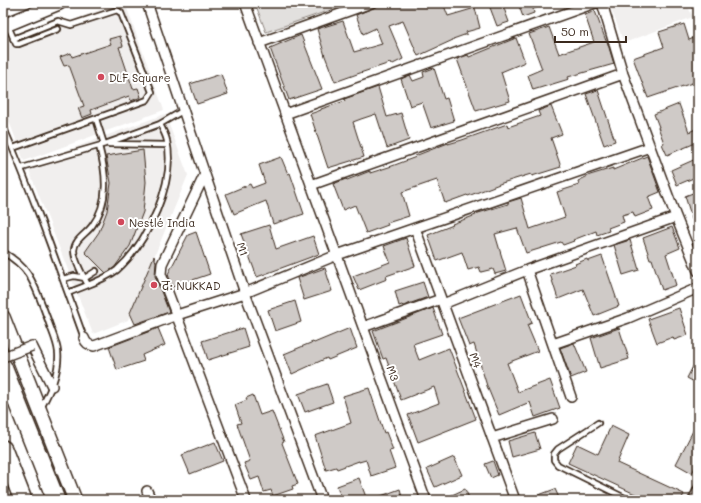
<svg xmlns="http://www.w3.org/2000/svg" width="701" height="503" viewBox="0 0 701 503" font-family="Mali,'Playpen Sans Deva',sans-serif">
<rect width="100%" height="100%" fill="#fff"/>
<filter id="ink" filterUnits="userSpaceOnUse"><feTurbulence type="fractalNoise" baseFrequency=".025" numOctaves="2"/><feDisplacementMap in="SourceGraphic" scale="8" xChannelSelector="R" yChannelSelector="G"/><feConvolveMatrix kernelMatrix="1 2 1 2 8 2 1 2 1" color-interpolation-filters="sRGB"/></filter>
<g filter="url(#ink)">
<path fill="#f1efee" d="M118 3H125L164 110 24 161 3 105V46Z
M609 3H686L693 17 624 43Z
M165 114 188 175 128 320 93 334 27 165Z"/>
<path fill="#e2e0de" stroke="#8e857e" d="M255 3H351L266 32Z"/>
<path fill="#cfcac7" stroke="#3b2a1e" d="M385 3H443L448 16 475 8 480 28 466 32 467 34 453 39V40L418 56 403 21 389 26 403 59 391 65 390 63 360 73 335 82 325 56 317 29 343 21 354 52 382 44 376 28 363 34 356 15Z
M494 3H502L509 22 497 26 489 5Z
M518 3H547V4L533 9 534 13 523 17Z
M595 11 606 41H607L614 64 568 77 569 79 533 90 528 75 542 69 529 34 549 27 559 54 594 42 585 15Z
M684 24 689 40 694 38 698 50V81L648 98 633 58 664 47 659 32Z
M301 35 322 89 289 100 270 48Z
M120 36 123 46 119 47 133 89 138 88 141 97 131 101 129 96 91 110 92 114 82 118 78 108 84 106 69 65 64 66 60 57 71 53 72 57 111 44 109 39Z
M516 38 525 62 501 72 510 101 476 111 457 59 468 55 469 57Z
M434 68 444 99 447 98 454 121 431 128 422 102 410 106 401 79 410 75 413 81 424 77 423 72Z
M221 74 228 94 197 104 190 84Z
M378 87 387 117 401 113 409 140 387 148 376 114 361 119 353 122 364 157 328 168 310 114 321 110V109L345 101 344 99Z
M598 90 615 141 604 145 586 94Z
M679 104 689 132 698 128V142L667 155 662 144 664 143 658 127H659L654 114Z
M551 106 562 134 551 138 561 167 532 176 531 174 502 183 468 196 467 195 445 203 437 180 402 192 409 216 387 223 388 225 366 233 355 205 343 210 333 184 346 179 347 180 370 171V173L392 166 416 157 415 156 448 143V144L462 140 507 124 508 127 540 116 538 111Z
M143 150 146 182 143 212 130 246 114 268 106 273 85 252 99 232 107 211 111 183 106 156Z
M647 156 660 192 648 197 653 210 635 217 633 212 622 215 624 222 608 228 609 231 597 235 596 231 573 240 574 241 563 245 561 242 526 253 517 228 495 234 506 271 495 274 493 269 481 272 479 267 468 270 462 252 437 261 428 235 453 225 452 224 476 215 475 214 508 204V202L521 198 530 229 565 217 557 192 579 185 578 181 590 175 613 168V170Z
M281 157 288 174 290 173 304 214 273 224 266 201 234 214 226 194 250 184 252 188 265 183 259 165Z
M698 158V176L677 185 671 170Z
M698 191V232H696L685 196Z
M269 225 276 249 313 236 319 254 257 277 241 234Z
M672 227 680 248 666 254 676 285 662 290 652 259H650L643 238Z
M196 232 210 274 172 287 168 274 188 235Z
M406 238 415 266 386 276 387 279 359 290 353 276 390 262 384 246Z
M630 240 639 270 623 275 614 245Z
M154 256 156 262 155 276 169 312 135 324 130 313Z
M602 256 619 306 594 316 583 289 558 299 550 274 576 265 575 264 587 259 588 261Z
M325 268 332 291 304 300 297 278Z
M423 282 428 297 403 306 402 305 399 306 395 291Z
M521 294 532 323 527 325 538 351 507 363 518 392 550 380 560 408 535 417 530 402 499 415 487 386 474 344 469 346 458 318Z
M295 301 301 322 275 331 268 310Z
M433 308 442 334 413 344 419 360 449 348 476 419 418 442 408 415 439 403 434 387 401 400 386 358 383 359 373 331Z
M679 308 688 335 674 340 673 337 657 343 648 319Z
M158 328 165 345 142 355 144 361 117 370 109 347Z
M243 328 249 347 208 360 202 341Z
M350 328 357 348 328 360 327 358 292 374 284 354 313 342 314 343Z
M619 328 629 359 600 368 591 338Z
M574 343 586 372 571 378 560 348Z
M698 357V384L687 378Z
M327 384 333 402 305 412 298 394Z
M369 388 384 433 386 432 393 450 389 451 395 468 371 476 366 460 359 462V461L337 469 336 467 326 470 315 436 351 423 343 396Z
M253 395 260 415 272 411 284 442 282 443 298 484 292 486 293 489 273 496 271 490 264 492 259 477 251 480 244 463 250 461 237 424 241 423 235 405 247 400 246 398Z
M698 421V462L692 473 676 464Z
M611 426 629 435 617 463 684 494 681 500H648L568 463 577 444 598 454Z
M535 433 540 449 512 457 508 441Z
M215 442 223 461 190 474 182 455Z
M454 457 462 475 435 487 427 469Z
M493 461 498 475 491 478 485 464Z
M359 478 367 500H342L337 486Z
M400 489 403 500H373V499Z
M465 489 470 500H441Z
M555 489 560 500H528V499Z"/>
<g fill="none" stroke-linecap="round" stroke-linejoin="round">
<g stroke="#3b2a1e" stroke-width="8">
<path id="lane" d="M8 26 16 44H19L58 29
M96 119 104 144
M160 124 184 110
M3 126C33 195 58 266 84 338
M109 144 167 145
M13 148 147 100 152 92 121 13 117 10 71 25 58 21 13 39
M22 168 105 144 160 124C162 129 166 135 167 141 176 182 148 242 117 270 103 281 84 286 68 293
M3 252C13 258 22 265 28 274 37 288 42 305 48 320 51 330 57 341 58 352 60 372 50 391 41 408
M63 279 74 276 85 278 96 271
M88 285C83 275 74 261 74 250 75 239 86 234 92 226 110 202 106 172 99 146
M598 423 558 449 554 454V460L558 465 629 500
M691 500 698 486"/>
</g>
<g stroke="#3b2a1e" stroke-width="12">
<path id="street" d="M147 3 245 293 322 500
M245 3 426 500
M602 3 623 74 676 217 698 271
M259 43 371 3
M285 114 595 3
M205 174 162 264 161 274 246 500
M311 185 623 74
M415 228 515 500
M527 270 571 397
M443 304 527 270 676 217
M363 327 441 299
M84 338C86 343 88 345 94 346L177 315 245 293 337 255 650 147
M553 344 628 318 698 288
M32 346 52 386
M492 438 553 419
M147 491 151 500"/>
</g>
<g stroke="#3b2a1e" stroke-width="16">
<path id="secondary" d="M3 26 59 3
M3 317 75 500"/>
</g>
<g stroke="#3b2a1e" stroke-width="20">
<path id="highway" d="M3 367 56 500
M3 449 23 500"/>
</g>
<use href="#lane" stroke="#fff" stroke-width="4.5"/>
<use href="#street" stroke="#fff" stroke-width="9"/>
<use href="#secondary" stroke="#fff" stroke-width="13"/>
<use href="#highway" stroke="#fff" stroke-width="17"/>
<g stroke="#3b2a1e" stroke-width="12" stroke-linecap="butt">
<path id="street-bridge" d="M3 357 32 346"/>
</g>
<use href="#street-bridge" stroke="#fff" stroke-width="9"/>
</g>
</g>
<g fill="#d1495b" stroke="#fff" stroke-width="1.5">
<circle cx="101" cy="77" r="4"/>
<circle cx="121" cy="222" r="4"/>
<circle cx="154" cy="285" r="4"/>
</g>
<g text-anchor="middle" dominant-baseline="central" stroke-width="4" stroke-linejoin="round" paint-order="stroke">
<g font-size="11" fill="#3b2a1e" stroke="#fff" text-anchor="start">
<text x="109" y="77">DLF Square</text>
<text x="129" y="222">Nestlé India</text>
<text x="162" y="285">द: NUKKAD</text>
</g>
<g font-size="11" fill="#3b2a1e" stroke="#fff">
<text transform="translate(243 249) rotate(72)">M1</text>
<text transform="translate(476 360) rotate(70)">M4</text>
<text transform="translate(393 373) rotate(70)">M3</text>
</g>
</g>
<rect width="701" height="503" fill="none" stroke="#fff" stroke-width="16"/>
<rect x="8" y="8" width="685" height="487" fill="none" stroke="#3b2a1e" stroke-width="1.5" filter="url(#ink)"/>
<path d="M555 36v6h71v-6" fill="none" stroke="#3b2a1e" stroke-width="2"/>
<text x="561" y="36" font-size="12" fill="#3b2a1e" stroke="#ffffff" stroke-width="3" paint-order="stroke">50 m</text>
</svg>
